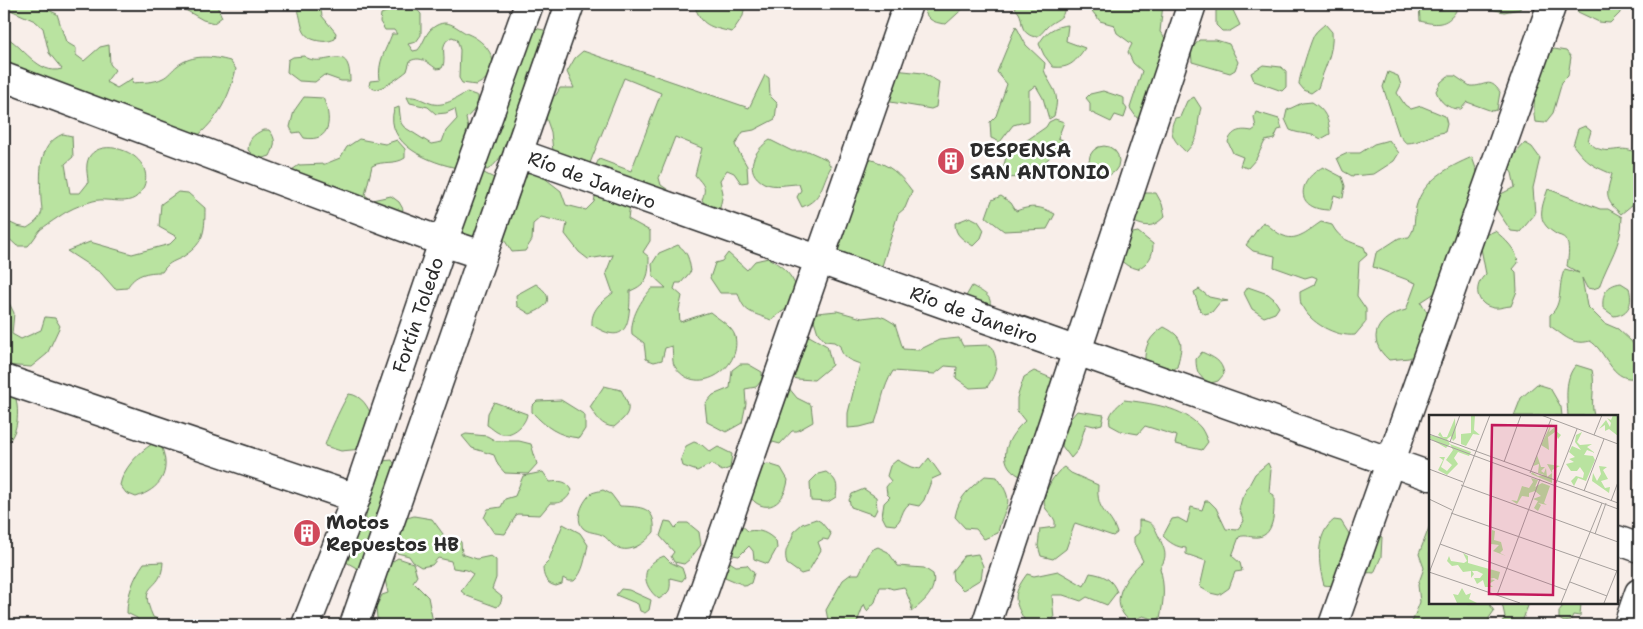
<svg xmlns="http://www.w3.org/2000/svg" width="1643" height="629" viewBox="0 0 1643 629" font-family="'Shantell Sans',sans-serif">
<rect width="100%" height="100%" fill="#f8eee9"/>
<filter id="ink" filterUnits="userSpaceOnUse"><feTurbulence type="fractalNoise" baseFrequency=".02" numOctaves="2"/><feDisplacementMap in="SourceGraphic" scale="10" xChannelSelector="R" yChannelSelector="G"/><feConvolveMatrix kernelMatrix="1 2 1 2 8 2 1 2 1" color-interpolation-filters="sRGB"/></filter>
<g filter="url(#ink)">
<path fill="#b9e3a0" stroke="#728766" d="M4 4H36L57 14 66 42 76 48V55L84 61 100 47 109 45 110 64 115 70 106 82 117 88 133 78 132 83C142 82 154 83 163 78 168 76 173 69 177 66 192 54 212 56 230 61L236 69C228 102 216 122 189 143L4 67V36C23 45 38 76 62 69L49 53 43 28 35 21 6 8Z
M175 4H216L222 17 214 23 203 20Z
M289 4H320L322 16 336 33 335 39C328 42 323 42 315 40 297 35 304 17 295 4Z
M392 4H412L421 14V35L416 42 408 44 413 51 418 50C423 45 425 35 430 30 447 15 455 28 468 34 492 44 506 72 476 85L462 83 459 78 460 50 457 39 452 37C437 44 448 57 442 68L437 69C429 64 422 55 410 61L407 71C401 76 382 90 374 89L369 86 370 81 380 80C377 62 386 50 392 34H397L394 30H385L380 22 381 14 392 10Z
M694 4H745L743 16 732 32C710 27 701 26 694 4Z
M924 4H968L946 24C932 23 924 18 924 4Z
M1012 4H1064C1066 20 1056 18 1047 27 1042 32 1038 41 1028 34 1020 29 1023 20 1019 13 1017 10 1014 7 1012 4Z
M1094 4H1163L1160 32 1174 49 1142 119 1137 118 1130 108 1142 71 1133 63 1128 52 1132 44 1117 33 1114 25 1100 21 1092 11Z
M1216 4H1230L1240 25 1230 31H1222L1216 25Z
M1419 4H1456V11C1447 26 1435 25 1420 21Z
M1470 4H1521L1520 9 1504 12Z
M1576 4H1620V13L1610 23 1599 22 1578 12Z
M1325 24 1332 32C1334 53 1324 68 1318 88L1311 93 1304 90 1299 84C1299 78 1310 43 1314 35 1316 31 1322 27 1325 24Z
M1068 25 1066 41 1085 48C1076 61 1070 69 1053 67L1044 55 1039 44C1045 32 1055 26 1068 25Z
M526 26 548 31 531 95 520 99 522 104 508 149C499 156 497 165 487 170L481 167Z
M1016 26 1026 45 1045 63 1044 70C1052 91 1061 90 1054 116L1049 119 1043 98 1036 86 1029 90V121L1013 125 1000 142 991 138 990 122 996 116 1007 84 997 72Z
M1199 40H1216L1229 44 1238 62 1235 70 1230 73 1192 62 1191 50Z
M1554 49 1566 51 1571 57 1568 76 1562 82 1553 113 1545 123 1535 122C1531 102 1539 82 1540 61Z
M583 51 749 108 765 75 769 78 770 96 777 103 775 119 754 130 743 132 735 145 747 166 748 182 741 183 734 173 727 170 720 180 723 193 720 208 715 212 708 209 702 200C707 186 704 186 695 175L702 148 675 137 659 178 661 185 677 196 646 189 645 180 642 192 595 167 599 159 631 171 661 93 624 78 588 168 554 161 551 132 545 115 546 99 556 95 560 88H574L567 72 575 58Z
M304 56C324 71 350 38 350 81H341L324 75 315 82 299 81 287 72 288 60 293 57Z
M1263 65 1281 67 1286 71V87L1282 91 1254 81 1251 73Z
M894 70 923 73 939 82 936 107 931 109 885 101Z
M1388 72 1398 76 1401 85 1397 93 1405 105 1411 109 1421 106 1445 116 1447 124 1445 132C1430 134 1421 143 1406 143L1399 135 1383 87Z
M1448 76H1455L1470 86C1486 87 1489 76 1500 92L1497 110 1492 111 1467 102 1461 109C1448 109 1440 103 1436 91L1441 82Z
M1103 91 1124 98V105L1127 109 1124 118 1115 115 1111 122 1090 112V103L1086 98 1090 94Z
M467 92 478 96C479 106 473 112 466 118L469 134 458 168C431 163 384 145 394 109L399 107 401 123 404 127 431 144 442 142 446 131 457 119 455 109 446 113 436 114 428 107 410 103 407 97C417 96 421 100 430 103 443 108 457 98 467 92Z
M304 97 323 98C332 117 332 143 304 138L300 132 293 133 290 127 294 111Z
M1194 97 1201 108C1195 129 1203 134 1186 152 1175 142 1167 133 1175 118L1180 117 1187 101Z
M1312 102C1325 110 1329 119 1330 134L1321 139C1310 132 1301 135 1290 130L1285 119 1287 110 1302 103Z
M1256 112 1279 119 1282 129 1278 130 1274 139 1265 141 1256 159 1248 168 1240 166 1243 157 1233 153 1228 142C1232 130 1241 129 1252 131L1256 128 1254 117Z
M1055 119 1064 122 1058 138 1063 140C1050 159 1030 182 1005 177L1003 168 1007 154 1046 127 1049 122Z
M1585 126 1591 131 1588 141C1607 162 1622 139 1639 156V209L1632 205 1621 214C1604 199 1606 195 1612 174 1591 165 1587 163 1573 145L1578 129Z
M263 130H269C277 139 275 146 270 156L257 160 248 150C249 138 253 135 263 130Z
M63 134 72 136 73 157 65 164 70 193H80L88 183C88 177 86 170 87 164 91 132 157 151 144 186 134 211 111 196 93 201 86 203 75 207 68 211 64 213 42 228 40 230 36 235 33 241 28 246H17L4 234V220L17 226 27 228C33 224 38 221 41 214 43 210 41 204 41 199 40 174 37 145 63 134Z
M359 139 385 144 397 140 405 149V158C395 165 383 160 372 166L365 195 372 200 391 196 399 202 403 209 401 215 289 172 299 165 325 164 340 158 347 147Z
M770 140 792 151H808L826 159 831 167C821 184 823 199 802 207L797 197 801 190 799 184C787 184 775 188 764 183 742 171 755 149 770 140Z
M1389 140 1399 153 1394 161 1374 174 1352 176 1343 171 1337 158 1348 153H1360L1374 144Z
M1525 143 1532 147 1540 158 1533 188 1535 214 1520 232 1511 231 1493 204 1495 197 1515 187 1512 173 1506 164Z
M1089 161a15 15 0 1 1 30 0a15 15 0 1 1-30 0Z
M1472 157 1480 180 1441 289 1421 302 1443 340 1409 358 1389 360C1364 338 1378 317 1406 310L1416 283 1373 267 1376 253 1399 238 1409 237C1416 228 1414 218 1416 207 1423 180 1449 167 1472 157Z
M869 159C890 165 899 173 912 191L905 208 898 214 882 266 888 277 836 258C843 221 859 194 869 159Z
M1323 167 1342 177 1345 186 1343 198 1334 195 1330 210C1295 210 1296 181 1323 167Z
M537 172 561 191 566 205 586 210 594 202 597 187 630 205 628 219 650 231V241L643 252 649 257C649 275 648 284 630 291 630 322 628 348 592 325 591 310 601 302 613 293L606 273 613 255 588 259 579 252 565 234 567 223 541 217 533 224 532 240 525 251 512 252 503 238 499 224 515 184 527 173Z
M484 173 496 179 473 243 450 239 470 178Z
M1548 189 1600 209H1608L1622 217C1622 245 1608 261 1599 287L1593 289 1587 288 1582 278 1587 306 1604 323 1618 329 1631 341 1639 352V372L1634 378C1611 381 1606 350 1590 341 1572 346 1564 335 1550 326V315C1564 304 1557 283 1565 269L1579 273 1567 266C1568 259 1570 248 1567 242 1566 238 1562 236 1558 235 1536 223 1540 211 1548 189Z
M178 192 188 193 205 208C205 233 204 244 181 258 172 262 168 263 162 272 147 272 135 274 127 288L115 289 101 273 67 251 90 242 132 254 170 244 177 237 159 227 161 204Z
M1146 193H1156L1162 204 1165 216C1154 227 1148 228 1134 222L1137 196Z
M1001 196 1011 203 1016 211C1032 205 1040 206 1055 214L1047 229 1004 231 986 217 992 200Z
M970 217 978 221 984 230 981 238 973 246C963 239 955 236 955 223Z
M1263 222C1270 226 1277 234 1284 236 1297 242 1310 229 1321 222L1332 225C1340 240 1349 241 1364 247L1367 255 1359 262 1357 296 1366 309V322L1355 335C1336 337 1309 323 1301 304 1300 301 1300 295 1300 292L1314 285 1317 278 1312 276 1305 278 1274 267 1275 256 1253 251 1246 245Z
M1495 231C1504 238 1518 251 1518 263L1513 269 1516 272 1517 291 1511 306C1506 306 1499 309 1494 308 1475 305 1473 285 1486 274L1480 243 1485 235Z
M1138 232 1153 244C1153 257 1149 262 1138 269L1128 266 1120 260 1128 234Z
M678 245C688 252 689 259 691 271L681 283H676L674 289 682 296 679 310 680 322 710 312C717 318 732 326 735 336 743 370 694 399 674 365 672 361 673 352 672 346L665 348 662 360 654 362 646 359 644 343 632 334C630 318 641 300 652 288H666L653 276 652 264 659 253Z
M728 253 747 270 755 261 768 258C782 266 791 273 797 289L790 306 771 320C752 312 744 314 738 293H720L710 278 715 263 722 261Z
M1621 283 1629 288C1633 302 1630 314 1614 316L1603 308C1602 294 1606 285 1621 283Z
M536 284C555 297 549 307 530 314L517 306 516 295Z
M972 286C991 296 995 299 985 319L962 303Z
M1248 287 1268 294 1274 299 1279 307 1275 313 1264 317 1252 309 1244 293Z
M1199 289 1209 297 1228 301 1220 302 1212 312 1205 314 1200 310 1194 292Z
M9 303 14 313 12 334 21 339 41 330 45 317 55 318 60 326 47 354 31 367 4 365V305Z
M837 311 862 318 879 316 885 318 895 324 903 349 919 350 939 340 959 338 963 346 990 345C1000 360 997 373 987 387L970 388 956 378 957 367 945 366 935 374 893 371C882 389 882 403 875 423L860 427 848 428V413L860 364C849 360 842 358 840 346L834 342 825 341 818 333 814 320 817 313Z
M1164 327C1186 338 1182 346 1177 367L1167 374 1145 362C1144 346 1150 336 1164 327Z
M802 332 827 346 832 365 814 380 797 379 786 376Z
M1202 352C1214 358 1222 360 1224 374L1218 381 1211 383C1199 378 1196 372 1196 359Z
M740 364H748L762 372V380L756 387 745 389 746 404 742 423 726 432 707 422 705 404 713 395 730 388 732 370Z
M1576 365 1592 370C1596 386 1590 400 1594 416H1568C1567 399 1564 378 1576 365Z
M1034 371 1051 378 1068 397 1040 481C1034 480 1026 479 1020 476 993 462 1009 435 1025 421L1017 411V398L1024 377Z
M1537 384 1550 388 1561 407 1562 416H1514L1521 398Z
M604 386 621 390C632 409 631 413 614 427 601 426 597 417 590 407Z
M788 387 797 398 811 405 813 422 797 431H792L780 444 769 441Z
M4 392 16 399C19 412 18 431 9 441H4Z
M349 394C361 395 369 407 372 418L362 449 341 451 325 446C325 441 345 398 349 394Z
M561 400 585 415V429L579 438C558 436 546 427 532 412V406L537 401Z
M1124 400C1149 403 1184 407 1201 428 1204 432 1206 438 1208 442L1202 450 1175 444 1177 436 1145 426 1138 434 1121 431 1110 425C1107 413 1117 407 1124 400Z
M494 402 527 414C526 424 513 436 502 434 496 433 492 428 487 425L488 413Z
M1077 411 1104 415 1102 424 1094 426 1086 424 1078 450 1071 458 1062 446 1066 424Z
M466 434 487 436 496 441H519L531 444 537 464 528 474 505 473 498 465 494 455 472 448 462 436Z
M694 442 702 445 710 452 718 447 732 454 730 468 722 471 711 464 697 471 683 466 681 459 686 446Z
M152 444 162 448C171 473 160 489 136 497L126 493 120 485C123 469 138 453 152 444Z
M929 458 941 475 932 479 924 500 919 506 909 504C901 510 903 519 895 525L886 524 882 516 884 503 890 497 887 494 886 487 891 481 887 476 890 466 897 460 911 467 920 469Z
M392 460 398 470 360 570 346 562 343 544 352 532 365 528 368 494 382 461Z
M1268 463 1271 470 1269 492 1274 495C1274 507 1276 535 1258 537 1251 538 1246 534 1239 537L1232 556 1240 563 1242 571 1235 572 1229 588 1219 595 1210 593 1200 587 1206 561 1186 554V548C1176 547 1170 543 1163 536L1172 519 1178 518 1187 523 1191 507 1202 510 1205 501H1209L1216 508 1226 529 1237 530 1244 521 1239 509 1242 498 1255 474Z
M768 464 781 468 788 480C784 509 759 517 745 489L758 466Z
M1064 467 1071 473 1098 485C1096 514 1110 511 1117 533L1113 536 1075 523 1066 549 1053 559 1041 556 1038 546 1040 529 1055 527V521C1053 516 1049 513 1046 509 1039 498 1054 473 1064 467Z
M543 472 550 482C560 481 566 480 572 490 567 500 562 504 550 503L540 515 517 514 505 534 494 533 484 518 488 509 501 507 505 499 515 496 523 476Z
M826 472C837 480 838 484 836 497L828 502 811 501 810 482 818 474Z
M985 476 997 477C1018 506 1003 505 998 533L984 539 976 529 965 528 955 517C959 496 969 489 985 476Z
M864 489 876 497 877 509 874 515 851 507 849 500 852 494Z
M603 490 611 494 620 506C641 507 656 506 654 532 644 544 628 556 613 545 609 542 607 537 602 535 596 532 588 533 583 528 574 519 583 500 592 493 594 492 600 491 603 490Z
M414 516 432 519 443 534V542L455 538 461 542 462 554 477 559 491 556 496 560V578L492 589 502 597 501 602 497 607 467 596 461 591 473 574 467 570 453 568 451 561 438 558 432 565 421 567 413 562 409 556 397 553 392 541 395 525 407 518Z
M816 519 821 522 831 534 828 540 823 539 818 542 821 550 808 572 801 574 787 564C782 545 793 545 793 532L802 524Z
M1139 520C1154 521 1154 527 1160 539 1165 551 1168 556 1160 568 1165 586 1164 600 1160 618L1156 620 1143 616 1130 621C1107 603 1125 577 1143 561L1134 543V537L1139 533Z
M1334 520 1341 521 1353 540 1373 532 1382 537 1381 557 1374 573C1356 570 1341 589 1324 585 1318 565 1315 534 1334 520Z
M665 521 671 522 675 528 680 523H688L699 532 701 545 690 559 684 564 674 562 671 556 674 552 660 536Z
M739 523 748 531C760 529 768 533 776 541L777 548 768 564 754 559 753 551 749 546 739 556 733 555 730 551Z
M563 524 580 533 588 545C585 557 584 572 574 581H568L563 578 562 584 556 586C546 584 543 576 543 567L548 562Z
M1430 525V603H1489L1494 611 1489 618 1490 625H1411L1420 602 1418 585 1424 568 1419 554Z
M878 547 888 552 898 566 924 568 933 574C937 591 924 602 911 612L912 606 904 587 893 589 887 587H880L875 602 867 611 864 604 856 625H829L826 610 843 580 851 574H859L871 550Z
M978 554 983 566 981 579 963 590 953 580 952 571 964 556Z
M664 556 670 562 682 568 685 577 682 581 670 578C671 592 669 592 659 599 641 585 640 565 664 556Z
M398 558 413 563 417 576 413 582 428 597 433 622 428 625H386L377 618 376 607 382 595 388 593 385 579 388 564Z
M728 561 736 566 747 565 754 573 751 583 746 586 720 575Z
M163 562C162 594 136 579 153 617L170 625H141L137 618 127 613C127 595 134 577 144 563Z
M1058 571 1084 586 1090 573C1104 575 1112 579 1117 592L1107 605 1087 597 1081 601 1063 595H1052L1054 619 1046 625H1027C1015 602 1010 597 1027 574L1034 576Z
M621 589 629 590 651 600 649 610 645 613 640 611 638 604 616 595Z
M1502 603H1529L1522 622 1529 625H1501L1505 617Z
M1565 603H1581L1580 616 1573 615 1570 621 1564 622 1559 619V611Z"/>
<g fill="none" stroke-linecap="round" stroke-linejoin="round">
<g stroke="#2b2b2b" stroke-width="31">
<path id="minor" d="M4 77 443 242 482 255
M518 153 1430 476
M4 379 356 498
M1617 540 1639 548
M306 625 356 498 443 242 529 4
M354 625 570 4
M692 625 908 4
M986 625 1192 4
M1333 625 1552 4
M1628 625 1639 593"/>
</g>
<use href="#minor" stroke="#fff" stroke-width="28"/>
</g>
</g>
<defs>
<g id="building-disc" transform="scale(1.4375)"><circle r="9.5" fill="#d1495b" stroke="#fff"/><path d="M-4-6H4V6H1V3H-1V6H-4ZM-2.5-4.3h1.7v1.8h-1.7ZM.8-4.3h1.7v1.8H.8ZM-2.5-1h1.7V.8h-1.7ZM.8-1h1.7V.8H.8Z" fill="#fff"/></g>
</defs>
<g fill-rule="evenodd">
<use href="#building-disc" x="951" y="161"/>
<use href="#building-disc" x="307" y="533"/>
</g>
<g text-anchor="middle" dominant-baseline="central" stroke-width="5" stroke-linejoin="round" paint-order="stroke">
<g font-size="19" font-weight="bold" fill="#2b2b2b" stroke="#fff" text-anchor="start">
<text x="970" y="150">DESPENSA<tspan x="970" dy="22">SAN ANTONIO</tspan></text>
<text x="326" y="522">Motos<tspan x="326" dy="22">Repuestos HB</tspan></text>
</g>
<g font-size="19" fill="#2b2b2b" stroke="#fff">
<text transform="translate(592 180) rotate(20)">Río de Janeiro</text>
<text transform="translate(418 315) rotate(-71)">Fortín Toledo</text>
<text transform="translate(974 315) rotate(20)">Río de Janeiro</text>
</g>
</g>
<g transform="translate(1429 415)">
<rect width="189" height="189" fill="#f8eee9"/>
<path d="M42 0H46L45 15 51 20 44 19 37 31 32 29V19L42 18ZM184 0H189V21L180 14 176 16V10L170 14 177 5 181 12 182 8 178 3 182 5ZM26 3 27 23 24 26 22 21 18 24 21 29 42 37 40 41 29 37 25 43 29 49 18 60 9 55 14 45 10 42H16L12 52 18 56 23 50 17 45 24 35 21 29 17 33 0 23V20L12 22 9 20 11 17 14 22H18ZM123 7 120 17 127 11V16L132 20 129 24 126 17 119 22 120 35 112 30ZM153 17 148 27 151 30 163 29 158 32 166 38 158 35 155 40 164 41 166 45 157 66 149 63 145 71 142 66 147 61 154 63 155 58 151 52 148 56H142L137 49 145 47 140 44 146 42 140 37 143 31 152 35 146 27 147 20ZM108 40 112 52H116L112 56 115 58 117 53 118 62 123 58 118 49 131 51 123 55V68L102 59 103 57 109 61 115 60 109 58 110 49 104 51ZM170 51 178 52 174 55 179 64 172 66 176 73 181 72 180 78 163 66 164 58 168 66 172 59ZM102 63 109 65 106 72 113 68 121 71 115 88 118 90 109 88 112 90 109 96 105 93 109 86 104 84 112 81 106 76 100 78V82L93 81 88 89 82 85 88 86 93 71 100 73 104 67ZM63 115 66 116 65 125 72 127 74 135 71 138 77 141 64 136 70 130 62 129ZM34 138 39 141V148L71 157 69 165 65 163 60 164 66 165 60 169 64 172H56L54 165 48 169 45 163H51L54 159 48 156H43L45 159 42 163V156L34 157 29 150 23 151 18 146 20 141 22 146 35 148 38 146ZM33 173 37 180 42 178 40 184 48 188H28L24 179 29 180Z" fill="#b9e3a0"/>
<path fill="none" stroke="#a6a09d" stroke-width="1" d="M112 0 189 29M0 19 189 88M165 20 173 0M0 24 189 94M21 27 31 0M75 47 92 0M0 54 34 67M101 58 122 4M127 68 148 14M32 70 189 127M155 76 175 24M0 84 23 95M182 86 189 67M22 98 188 156M166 119 177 88M11 129 137 175M0 157 91 188M0 158 61 0M141 167 178 181M68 180 111 64M132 188 173 88M175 188 189 153"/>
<path fill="#c2185b" fill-opacity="0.15" stroke="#c2185b" stroke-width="2.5" d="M63 10 127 11 124 180 60 179Z"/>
<rect width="189" height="189" fill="none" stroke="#2b2b2b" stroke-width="2.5"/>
</g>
<rect width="1643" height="629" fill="none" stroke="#fff" stroke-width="20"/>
<rect x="10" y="10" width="1623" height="609" fill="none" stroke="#2b2b2b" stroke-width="2" filter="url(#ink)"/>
</svg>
